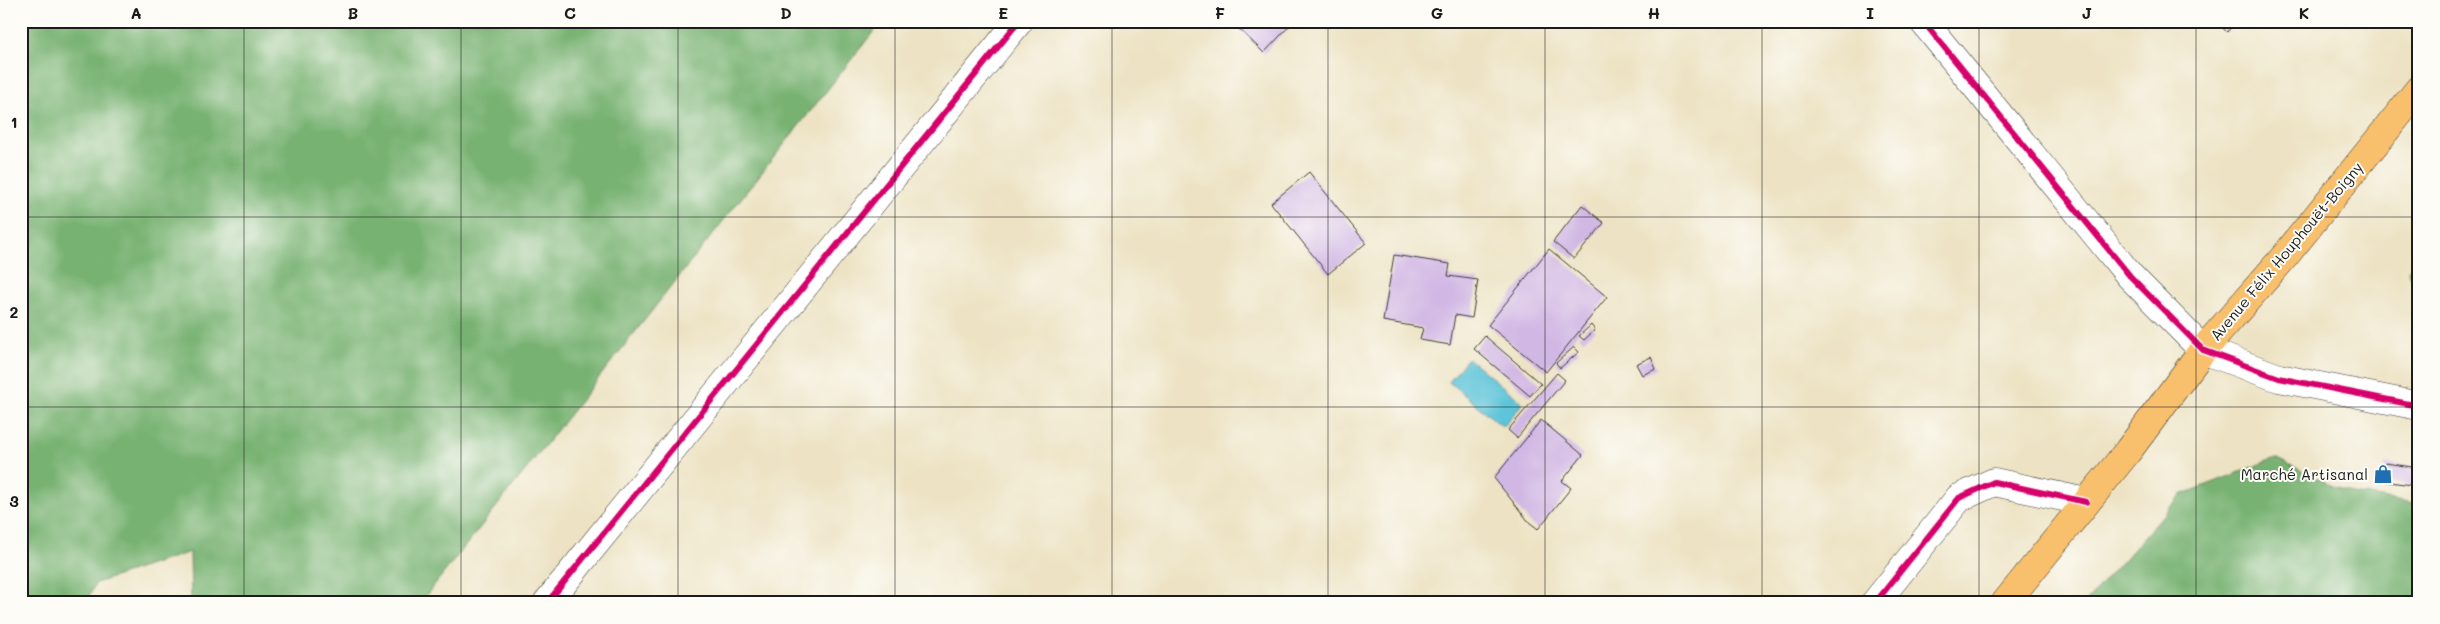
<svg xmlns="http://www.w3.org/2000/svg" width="2440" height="624" viewBox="0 0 2440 624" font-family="Mali,sans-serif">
<rect width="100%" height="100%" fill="#fdfcf7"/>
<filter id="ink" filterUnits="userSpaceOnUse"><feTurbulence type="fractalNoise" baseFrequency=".02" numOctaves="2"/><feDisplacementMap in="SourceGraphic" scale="10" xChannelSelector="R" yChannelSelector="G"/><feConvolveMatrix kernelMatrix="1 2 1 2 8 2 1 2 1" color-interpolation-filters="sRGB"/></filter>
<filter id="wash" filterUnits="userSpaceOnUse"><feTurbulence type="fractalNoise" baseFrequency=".0096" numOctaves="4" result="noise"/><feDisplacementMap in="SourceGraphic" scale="20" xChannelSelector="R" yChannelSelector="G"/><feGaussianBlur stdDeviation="1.12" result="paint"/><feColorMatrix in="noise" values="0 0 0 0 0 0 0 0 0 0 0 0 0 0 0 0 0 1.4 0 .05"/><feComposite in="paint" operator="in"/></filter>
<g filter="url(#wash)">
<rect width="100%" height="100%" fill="#ede3c4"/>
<path fill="#78b272" stroke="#4a6747" d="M21 21H882L420 603H191L190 552 96 583 85 603H21Z
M2419 239V302L2409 272Z
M2276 458 2343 491 2419 505V603H2085L2181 495Z"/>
<path fill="#5dc4d9" stroke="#3c707a" d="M1468 358 1523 403 1503 427 1449 382Z"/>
<g id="blocks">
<path fill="#d1b7e4" d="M1231 21H1294L1264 53Z
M2215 21H2236L2227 32Z
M2254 21H2264L2260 26Z
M1309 172 1366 243 1328 274 1271 203Z
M1582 205 1604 223 1574 259 1553 242Z
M1549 249 1607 297 1546 372 1488 325Z
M1394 255 1450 264 1448 276 1478 280 1472 318 1455 315 1450 345 1420 340 1423 328 1383 321Z
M1591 325 1595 330 1584 340 1579 336Z
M1485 336 1541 384 1530 396 1474 349Z
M1574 347 1579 352 1560 368 1556 363Z
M1651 357 1656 369 1642 375 1636 364Z
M1557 373 1565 380 1517 438 1508 430Z
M1541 420 1583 455 1562 481 1571 488 1538 529 1529 522 1494 478Z
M2385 463 2419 468V486L2382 481Z"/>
</g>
</g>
<g filter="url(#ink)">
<use href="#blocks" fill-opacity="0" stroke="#3b3a35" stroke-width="1"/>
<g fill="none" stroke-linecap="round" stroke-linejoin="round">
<g stroke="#3b3a35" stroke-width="29">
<path id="street" d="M1923 21 2130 276 2203 350 2279 378 2419 406
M547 603 1019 21
M1875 603 1959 498 1994 482 2086 502"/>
</g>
<g stroke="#3b3a35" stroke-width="29">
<path id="highway" d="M2005 603 2128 451 2203 350 2285 256 2419 89"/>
</g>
<use href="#street" stroke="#fff" stroke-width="28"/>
<use href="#highway" stroke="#f8bf6c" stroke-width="28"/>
<g stroke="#fdfcf7" stroke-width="9">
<path id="cycleway" d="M1923 21 2130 276 2203 350 2279 378 2419 406
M547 603 1019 21
M1875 603 1959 498 1994 482 2086 502"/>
</g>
<use href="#cycleway" stroke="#d6006c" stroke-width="6"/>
</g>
</g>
<path fill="none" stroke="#1c1c1c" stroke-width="1" stroke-opacity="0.55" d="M244 21V603M461 21V603M678 21V603M895 21V603M1112 21V603M1328 21V603M1545 21V603M1762 21V603M1979 21V603M2196 21V603M21 217H2419M21 407H2419"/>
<defs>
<g id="shop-bare" transform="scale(1.5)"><path d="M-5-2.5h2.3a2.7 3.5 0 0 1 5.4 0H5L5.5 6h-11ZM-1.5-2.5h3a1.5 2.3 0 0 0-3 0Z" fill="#1f6fb2" stroke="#fdfcf7" stroke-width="2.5" paint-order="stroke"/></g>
</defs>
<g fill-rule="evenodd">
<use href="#shop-bare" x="2383" y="474"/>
</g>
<g text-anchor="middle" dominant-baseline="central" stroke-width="4" stroke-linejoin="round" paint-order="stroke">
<g font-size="15" fill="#1c1c1c" stroke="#fdfcf7">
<text transform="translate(2286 251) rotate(-50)">Avenue Félix Houphouët-Boigny</text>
</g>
<g font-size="15" fill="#1c1c1c" stroke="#fdfcf7" text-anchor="end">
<text x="2368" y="474">Marché Artisanal</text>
</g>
</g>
<rect width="2440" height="624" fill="none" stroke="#fdfcf7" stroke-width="55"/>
<rect x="28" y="28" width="2384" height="568" fill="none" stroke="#1c1c1c" stroke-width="2"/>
<g font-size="16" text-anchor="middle" font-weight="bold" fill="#1c1c1c">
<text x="136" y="19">A</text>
<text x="353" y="19">B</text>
<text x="570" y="19">C</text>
<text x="786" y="19">D</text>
<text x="1003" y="19">E</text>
<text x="1220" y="19">F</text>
<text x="1437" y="19">G</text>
<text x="1654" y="19">H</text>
<text x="1870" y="19">I</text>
<text x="2087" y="19">J</text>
<text x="2304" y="19">K</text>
<text x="14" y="128">1</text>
<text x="14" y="318">2</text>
<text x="14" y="507">3</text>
</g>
</svg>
